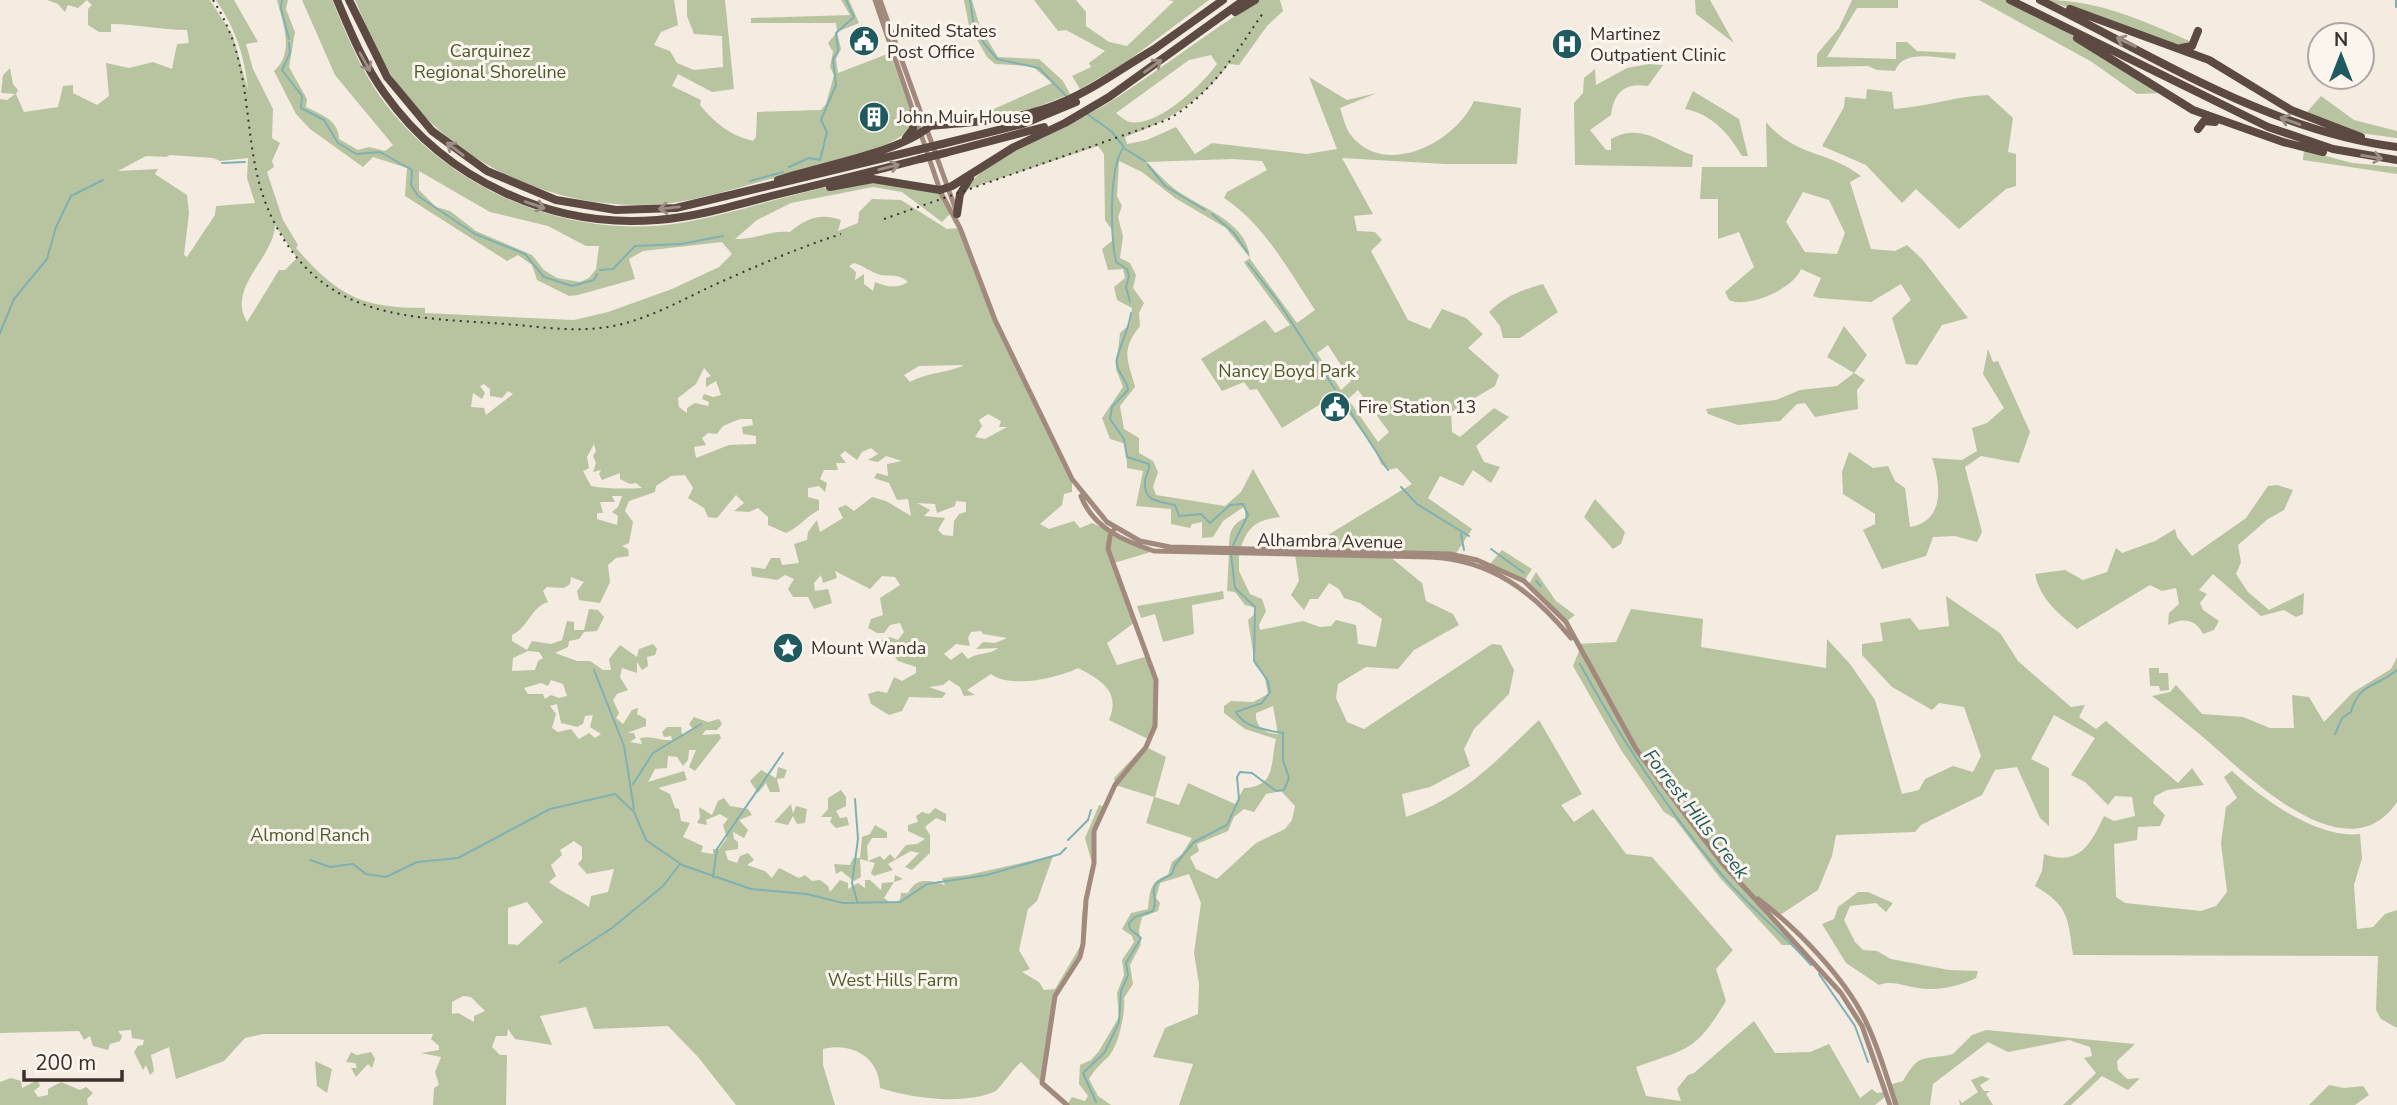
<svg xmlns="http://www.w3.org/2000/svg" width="2397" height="1105" viewBox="0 0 2397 1105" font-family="'Nunito Sans',sans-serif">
<rect width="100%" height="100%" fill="#f4ebe1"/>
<path fill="#b8c4a0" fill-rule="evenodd" d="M47 0H210L233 36 248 90C245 56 235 28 216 0H234L258 42 246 44 253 69 273 109 272 138 280 143 272 161 274 167 267 172 283 220 298 245 296 248C338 296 361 308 425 308V313L574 320 608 312 672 289 719 267 732 254 722 242 643 251 629 259 635 279 578 295 569 296 537 280 532 265 518 255 507 261 405 196 407 168 373 157 363 167 310 129 296 114 274 71C295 52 283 24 277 0H288L286 9 295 32 289 67 307 99 306 107C320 114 339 120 339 139L358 150 369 147 385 151 393 145 335 75 302 0H332C346 33 359 66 379 95 446 189 567 241 681 223 746 212 807 186 872 180 894 178 918 187 940 190L951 213 942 222 902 192 873 187 791 203 757 220 735 239C758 239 770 230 790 232 807 218 820 213 841 220L838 231 858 223 859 212 872 199 901 200 947 229 960 228 995 320 1072 479V492L1064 494 1062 505 1040 524 1049 529 1074 521 1080 528 1092 523 1154 551 1114 563 1135 622 1107 643 1117 665 1148 656C1159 687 1162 717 1146 747L1166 757 1155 797 1179 805 1188 783 1235 804 1244 788C1277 786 1270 763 1276 739L1245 729 1224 713V706L1231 701 1253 702 1268 694 1264 674 1255 665 1248 620 1256 613V608L1245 605 1235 592 1227 591 1229 553H1239V571L1250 594 1262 599 1266 611 1259 625 1260 630 1303 621 1320 627 1331 626 1336 620 1356 625 1358 644 1376 647 1382 619 1360 603 1344 598 1339 589 1329 583 1318 599H1310L1304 610 1291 595 1299 581 1295 555 1389 556 1422 583 1426 601 1453 614 1459 625 1414 650 1398 669 1366 667 1338 684 1336 698 1347 722 1364 729 1492 644 1501 645 1514 670 1509 694 1474 729 1464 749 1470 766 1430 787 1402 794 1406 817C1466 795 1494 763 1539 720L1582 794 1561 805 1574 822 1593 809 1626 854 1652 857 1733 950 1716 969 1726 1001C1696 1051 1689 1048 1636 1067L1646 1096 1681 1101 1677 1089 1688 1075 1694 1073 1754 1021 1775 1053 1810 1052 1829 1044 1860 1098 1872 1089 1877 1093 1885 1092 1886 1096 1875 1105H1179L1193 1064 1153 1057 1165 1028 1198 1014 1199 984 1194 953 1201 903 1189 874 1160 883 1156 898 1160 903 1158 911 1142 917 1139 930 1141 944 1130 965 1133 984 1124 998C1126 1012 1118 1048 1108 1057 1100 1065 1095 1069 1089 1079L1098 1096 1111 1105H1067L1072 1097 1085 1101 1088 1096 1079 1084 1080 1065 1091 1060 1099 1051 1119 1017 1117 993 1124 975 1122 960 1134 942 1132 936 1122 929 1131 913 1148 909C1150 892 1149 881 1168 875L1172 862 1182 854 1192 838 1146 823 1154 797 1115 785 1114 778 1150 740 1109 720C1121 691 1101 680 1078 668 1058 678 1011 689 991 674L967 690 975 695 964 696 960 687 949 680 943 685 929 687 946 693 942 698 909 697 902 711 889 715 871 704 868 694 878 691 887 693 894 677 902 681 916 673V667L898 661 893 654 880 652 881 640 890 637 898 640 904 632 900 623 890 625 884 633H877L868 628 871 619 883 615 880 598 900 585 895 577 882 576 870 589 835 571 837 578 823 583 821 575 814 583 815 591 828 589 832 603 814 609 808 597H793L788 589 794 579 785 575 777 580 752 576 751 567 765 569 771 558H780L782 565 799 563 794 544 807 540 808 532 817 520 820 532 843 518 838 508 846 505 854 511 872 497 886 501 911 516 908 499 897 500 889 483 874 478 877 473 888 476 887 464 902 461 886 456 878 462 868 460 878 454 871 448 862 452 857 460 845 451 840 455 846 463H836L838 470H824L820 479 827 483 825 492 819 486 808 488V497L819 500V510C805 517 800 527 786 533L768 525V517L758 508 749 512 734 511 744 503 736 495 717 518 708 517 704 508 688 498 693 488 685 475 671 476 656 486 655 492 629 501 625 511 633 522 629 543 622 546 628 549 629 556 616 558 608 565 610 582 600 603 579 600 577 591 584 582 571 577 570 584 564 588 547 587 543 591 548 602C531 607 528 628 512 635V641L527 650 532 641 551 644 562 640 567 621 574 622V630H584L589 609 598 610 604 617 597 631 584 632 579 639 569 641 568 647 555 653 577 661H590L603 670H611L609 659 620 645 637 657 639 649 653 644 657 649 655 655 647 657 648 666 642 670 637 662V673L622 668 620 677 628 690 617 694 613 700 619 713 616 718 623 724 632 710 638 708 637 714 646 719V726L627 733H634L636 738 630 742 642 744 640 738C652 735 660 741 672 740L671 736 664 737 662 732 667 727H681L682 735 693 729 689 724 694 717 708 722 719 719 722 724 717 730H706L702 735 719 734 721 738 695 771 689 767 696 750H689L688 760 683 766 677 757 668 756 667 768 655 769 648 782 684 771 687 780 658 788 670 794 675 808 679 809 681 821 690 823 683 837 703 846 701 852 713 854V849H719L727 838 723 825 728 819 720 814 706 820 707 825 697 823 700 817 699 807 712 815 718 801 724 798 730 806 748 809 752 815 739 820 748 830 744 838 733 832 734 839 738 842V849L725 851 728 860 737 863 740 856 748 853 754 860 747 865 765 871 772 878 779 868 799 878 805 875 812 881 820 880 828 886 830 892 840 880 848 883V889L858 883 865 888V880H870L881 890 882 883 894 882 895 875 903 879 894 882 884 898 891 903 900 900 901 893H908C917 876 930 881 945 885L942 878 968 875 1053 856 1037 901 1028 909 1019 950 1030 969 1022 972 1039 982 1044 990 1055 989 1081 945 1082 914 1092 863 1085 838 1099 805 1103 806 1092 840 1094 863 1086 900 1083 944 1080 957 1055 996 1042 1083 1021 1062C1011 1071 1005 1082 996 1091 965 1105 914 1099 880 1088 879 1056 851 1042 823 1049V1065L835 1105H736L698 1057 668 1026 594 1029 586 1007 540 1016 552 1045 515 1039 508 1029 507 1036H496L492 1047 500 1055H507L506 1105H433L434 1088 439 1085 435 1072 441 1057 421 1053 439 1050V1046L431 1039 433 1034H263L245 1038 224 1061 176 1079 169 1047 151 1055 154 1071 150 1075 146 1065 143 1070 134 1052 138 1046 143 1045 144 1040 132 1038 131 1030 118 1031 122 1036 120 1041 110 1044 108 1050 93 1046 90 1036 84 1040 79 1031 0 1033V99L7 100 15 94 1 93 3 75 10 68 13 84 18 90 16 94 24 112 58 107 63 86 73 85V93L97 105 109 96 106 63 129 68 153 62 172 69 177 44 189 43 187 30C160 30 137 24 111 24V32H99L88 25V9L92 5 87 0 78 8 68 5 65 12 58 4ZM170 155 213 158 220 161 248 158 247 178 255 203 216 206 215 215 187 257 184 255 189 213 187 195 155 174 158 169 118 171 146 156 166 157ZM419 171 490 212 548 226 586 246H599L596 269 589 278 580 282 557 278 544 270 532 255 476 231 450 211 436 207 419 190ZM275 225 297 258 285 270H279L247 322C226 288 274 258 275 225ZM854 263C864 266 872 273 881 275 891 277 898 273 908 282 897 289 887 287 875 282L873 291 864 284V274L855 280 856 272 849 266ZM919 366 962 365 963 366C945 373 926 373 910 382L904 375ZM704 368 711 376 706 378V387L716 381 721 395 713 397 704 394 702 399 709 402 708 406 695 403 687 408V413L679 407 678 398 696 384ZM484 384 490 389V396L502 398 508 391 513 394 486 415 484 408 471 407 473 393 482 399 485 393 480 386ZM988 414 1001 421 999 427H1007L985 439 975 437 982 426 979 420ZM740 419H752L753 425 742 427 743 434 756 436V444L729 445 696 458 694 447 706 445 702 438 708 433 717 434 723 426ZM594 444 596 451 593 456 596 463 593 472 601 470 599 474 602 480 620 473V479L630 484 636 483 642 488C625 489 606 489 591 486L583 471 589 468 587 457ZM612 496H622L618 507 612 512 618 516 617 525 597 519V513H603L600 502H615ZM956 501 966 502V512L959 514 954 521 953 536 943 535 938 530 945 518 924 516 930 510 917 503 935 504 937 513 955 506ZM981 631 983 634 1007 638 995 643 983 642 976 649 998 648C990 655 978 652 968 659L962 652 951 660 944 654 956 644 970 646 968 638 971 632ZM528 651 539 652 543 658 538 661 535 670 512 671 513 658ZM551 680 563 684 567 696 559 698 551 695 545 699 543 694H528L524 688 541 683 548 686ZM557 704 561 723 577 727 583 724 585 716 593 715 590 727 601 734 595 738 589 733 579 739 571 729 558 732 552 728 556 714 550 706ZM1273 706 1278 734C1265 734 1255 727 1256 713ZM1281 791 1295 806 1292 820 1285 829 1256 843 1217 879 1196 869 1190 857 1199 851 1197 844 1228 831 1234 817 1244 809 1254 812 1266 794ZM574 841 582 847V859L578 864 587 874 614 869 608 892 591 896 589 907C575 897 561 892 549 882L556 876 551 865 562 855 560 850ZM527 902 543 922 518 945 508 944V908ZM463 996 471 997 485 1011 474 1016V1022L458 1013 452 1014V1002Z
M355 0H674L678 25 661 32 654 45 670 51 677 63 694 70 723 67 722 36 694 34 687 16V0H725L734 89 712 92 678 74 672 86 701 100 700 105C715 123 729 135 753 141L756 137 757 112 821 110 826 104 834 75 830 67 833 52 828 43 837 32 836 23H751V18L850 15 841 0H849L859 23 837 32 841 49 836 59 838 73 890 53 912 114 909 130C889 151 806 170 775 178 741 186 708 198 672 203 560 216 446 164 386 67 373 46 365 23 355 0Z
M964 0H972L980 27 998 57 1039 59 1063 81 1070 94 1032 109 976 117 1052 83 1032 66 995 64 987 57 969 26Z
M1034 0H1076L1086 12V26L1109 42 1127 46 1174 1 1167 0H1209L1125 63 1080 89 1072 76 1091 67 1089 63 1105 51 1066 30 1058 31Z
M1260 0H1280L1283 11 1267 26 1239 65 1229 64C1201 101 1168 122 1125 137L1127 144 1147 140 1176 127 1195 154 1212 143 1307 154 1337 149 1309 77 1347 100 1377 93 1340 108C1343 116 1345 127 1350 134 1384 180 1456 142 1474 101L1521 108 1517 164H1445L1342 158 1373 214 1354 216 1357 231 1375 232 1382 240 1371 251 1408 320 1430 329 1442 309 1466 318 1483 334 1468 348 1499 375 1495 386 1451 412 1452 432 1460 437 1494 408 1509 417 1476 446 1484 462 1500 467 1491 483 1473 470 1463 486 1440 476 1428 498 1472 529 1455 555 1303 550 1412 484 1397 468 1388 470 1381 464 1374 448 1335 395 1282 428 1257 389 1250 390 1244 382 1222 391 1201 359 1265 320 1275 333 1290 325 1247 267 1244 262 1250 258 1226 228 1175 198 1142 172 1119 161 1117 196 1122 206 1118 217 1123 236 1120 258 1130 263 1136 275 1133 288 1144 303 1139 313 1140 326C1120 351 1128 360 1135 387L1120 406 1124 429 1139 438V453L1153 461 1158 472 1153 487 1156 495 1225 506 1241 492 1253 469 1280 517C1256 520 1248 526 1240 550H1229C1229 534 1230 525 1245 518V506L1223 521 1213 537 1202 538V522L1192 524 1190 528 1171 524V509L1136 506 1143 471 1127 468 1126 444 1110 439 1102 418 1123 387 1116 369 1120 333 1130 324 1132 308 1117 300 1114 287 1125 278 1123 269 1108 270 1102 249 1112 241V230L1105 220 1104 154 1098 146 965 190C994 148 1067 129 1110 102 1161 69 1208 32 1260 0ZM1211 55 1217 64C1203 84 1158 127 1130 122 1125 121 1120 116 1116 113L1189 60ZM1232 159 1262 161 1267 170 1227 192 1224 198C1264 224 1289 271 1315 310L1297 323 1250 259C1248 219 1195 207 1171 186 1163 179 1154 170 1147 162ZM1328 345 1351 381 1341 390 1317 353ZM1358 390 1389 432 1378 442 1348 399Z
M1695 0H1710L1734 43 1696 14Z
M1852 0H1898V8H1857L1827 57 1896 59V42H1907L1917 51 1956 53 1955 59C1935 58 1903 49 1895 71L1877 70 1868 66 1817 67V54L1839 28Z
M1979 0H2010L2042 16 2162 93 2137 94 2092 62Z
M2046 0C2100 0 2146 22 2194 43L2188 48Z
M1649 64 1663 65 1648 86C1625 82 1614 92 1611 115L1590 130 1606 150H1611V139C1643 121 1664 146 1693 155L1692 167 1575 165 1574 103 1583 93 1584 78 1595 69 1596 85 1627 68Z
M1867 89 1892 92 1894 109C1926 107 1956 96 1988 95L2013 118 2008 152 2016 154V186L2006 189 1959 229 1916 189 1902 203 1866 165 1822 146 1844 107 1845 97 1866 99Z
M1693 91 1739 119 1748 156H1742C1729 134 1712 114 1685 109Z
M2321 96 2354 120 2397 131V138L2360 133 2307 112Z
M1766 122C1797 158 1828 150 1861 176L1850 182 1871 249 1895 251 1907 245 1922 259 1968 318 1942 325 1917 365 1906 364 1892 318 1911 300 1901 284 1871 302 1819 298 1813 296 1821 278 1801 269C1793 289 1748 309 1729 300L1725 292 1754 267 1739 232 1718 239V199H1700L1702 167H1767ZM1803 192 1829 200 1845 233 1837 254 1805 252 1786 222Z
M2304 150 2352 163 2397 167V174L2303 160Z
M1543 284 1558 312 1520 338H1503L1500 326 1489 312C1503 297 1524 289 1543 284Z
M1844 326 1867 355 1854 373 1865 380 1857 390 1858 409 1815 417 1805 403 1797 404 1780 421 1738 425 1708 414 1706 409 1776 400 1800 390 1837 386 1854 373 1827 357Z
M1988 349 1993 362 1998 361 2030 432 2019 463 1981 456 1965 467 1982 532 1977 542 1955 536 1933 537 1926 556 1882 569 1863 530 1875 524V514L1843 494 1842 472 1849 452 1873 468 1888 466 1895 481 1905 488 1910 527C1945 521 1941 485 1932 458L1962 460 1977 451 1972 428 1987 423 2004 408 1983 374Z
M2277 485 2293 490 2284 510 2268 519 2238 545 2241 562 2236 574 2248 592 2269 610 2304 593 2303 614 2296 617 2284 610 2261 616 2213 574 2199 590 2207 594 2200 603 2203 610 2219 621 2214 630 2203 634C2195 618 2182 618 2168 625L2169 613 2179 604 2176 588 2162 591 2150 585 2077 629C2058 613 2040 599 2035 574L2065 570 2083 580 2107 572 2116 548 2122 553 2155 541 2175 529 2177 537 2192 556 2246 518 2268 486Z
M1595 499 1625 532 1621 544 1613 549 1584 517Z
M1502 550 1532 569 1524 581 1489 565Z
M1536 572 1556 601 1575 615 1566 622 1529 584Z
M1223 591 1224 599 1192 605 1194 634 1163 642 1155 614 1141 618 1137 606Z
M1946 596 2000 633 2018 661 2071 707 2085 705 2079 717 2096 729 2106 721 2178 783 2192 768 2204 785 2167 790 2155 796 2153 803 2165 815 2160 826 2138 827 2137 840 2114 844 2116 897 2125 903 2201 911 2216 906 2227 892 2221 843 2226 807 2237 798 2224 777 2232 771C2262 799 2318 839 2360 834L2362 858 2354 885 2357 929 2373 927 2385 914 2397 910V1028L2381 1019 2376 1010 2378 956 2073 955C2068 918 2069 906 2035 886L2042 871 2044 854C2079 867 2091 844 2104 816L2114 821 2135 816 2132 797 2115 796 2108 805 2085 782 2071 775 2095 738 2054 715 2031 759 2049 768V826L2040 818 2017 767 1995 770 1982 795 1921 825 1915 832 1836 835 1832 856 1818 890 1780 915 1754 896 1797 945H1782L1720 878 1674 818 1664 812 1621 750 1573 666 1579 651 1576 644 1616 642 1631 609 1703 619 1701 647 1826 668 1827 639 1850 664 1875 700 1902 794 1919 790 1925 779 1953 766 1973 772 1981 756 1964 707 1939 703 1932 710 1892 687 1862 655V644L1883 641 1880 623 1910 618 1919 630 1949 626Z
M2397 657V802C2348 875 2252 780 2210 743 2191 727 2172 711 2152 696L2170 692 2176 685 2202 714 2243 717 2270 728H2294L2292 695 2309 697 2324 722 2352 693 2391 669Z
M2149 668H2159V673H2168L2169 690 2160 691 2159 686H2150Z
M778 767 787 770 784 778 777 779 780 792H770L766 783 758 793 750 781 761 770 776 778Z
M841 790 846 797V806L836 811 840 818 847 817 849 825 836 828 830 822 832 817H821L828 809V798Z
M791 804 793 814 796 806 807 809 805 823 797 824 793 816 788 825 774 822Z
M935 808 946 814V822L936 818 925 827 930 835V853L912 870 905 867 919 853 911 851 888 864 893 870 874 876 871 873 875 863 860 859 861 877 854 881 841 871 836 874 834 864 850 865 853 858H860L862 837 870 834 875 825 887 832V838H872L867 846 868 861 880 856 884 860 890 854 895 859 906 845 917 844 925 839 908 831V825L918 822 916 816 922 812 929 814Z
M1858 892H1868L1893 903 1886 912 1876 903 1850 906 1844 920 1855 942 1863 950 1877 951 1891 959 1949 970 1978 971 1976 978C1957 987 1938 991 1917 988 1904 986 1892 980 1879 985L1846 963 1822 924 1834 919 1838 907Z
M1986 1030 2135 1044 2117 1061 2118 1070 2127 1079 2140 1078 2128 1090 2102 1076 2071 1105H2063L2096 1073 2084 1058 2092 1056 2090 1047 2069 1040 2008 1052 1988 1042 1933 1084 1930 1105H1896L1889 1085 1903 1081C1920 1051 1924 1061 1953 1054L1972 1035Z
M351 1052 357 1055 371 1052 375 1059 372 1068 368 1064 356 1077 351 1068H357L355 1063 346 1062Z
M315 1061 332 1069 327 1093 317 1086Z
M1982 1076 1990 1079 1980 1085 1984 1091H1990L1986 1094 1993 1105H1960L1959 1099 1962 1103 1978 1092 1971 1080Z
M11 1078 21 1081 22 1088 38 1080 40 1086 34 1091 38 1097 48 1095V1089L61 1082 80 1090 86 1087 93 1093 87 1099 88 1105H0V1082Z
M2329 1085 2344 1088 2363 1086 2369 1095 2355 1105H2309Z"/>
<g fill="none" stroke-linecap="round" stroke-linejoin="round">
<path stroke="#7fb0b2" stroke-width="2" d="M282 0 281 8 289 39
M970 0 973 21 983 42 997 59 1039 68 1066 96
M2396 0V7
M289 43 290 53 282 70 302 96 301 108 324 120 338 143 356 154 380 152 412 170 411 185 418 196 475 234 525 254 544 277 572 286 594 280 597 274
M1086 113 1111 131 1124 147C1108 167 1111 237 1116 262L1127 269 1129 276 1126 287 1130 302
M1125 149 1145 161
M222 163 245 162
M1148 165 1165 186 1205 210
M789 167 809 158 820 160 827 132 821 120 836 85 833 59 838 51 836 33 854 17 846 0
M750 181 783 172
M1212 214 1234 233 1248 253
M1248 263 1277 300 1335 389
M600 270 613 269 635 246 681 244 723 236
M1131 313C1129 329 1121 343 1117 358 1114 371 1127 378 1128 390L1112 407 1110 419 1124 439 1127 457 1149 464C1150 472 1145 475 1145 482 1144 503 1160 501 1175 505L1179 516 1201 514 1210 523 1230 505 1243 504 1248 515 1233 545
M0 333 14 299 47 259 56 227 71 196 103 180
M1340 396 1388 470
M1401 487 1417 504 1469 536
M1461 534 1464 550
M1491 549 1524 573
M1536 581 1541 586
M1580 664C1620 737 1664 805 1717 869 1745 904 1781 931 1811 965
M594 670 624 746 634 809
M2335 734 2342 718 2351 712C2359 682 2376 688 2397 670
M633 784 653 753 701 724
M855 799 858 839 852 883 857 901
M1068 840 1088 820 1091 810
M310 860 330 867 353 864 366 874 386 877 417 862 458 858 550 809 615 794 634 812 646 840 682 865 751 889 807 894 843 903 900 902 927 884 987 875 1060 854 1066 848
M713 877 717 849 783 753
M560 962 612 928 663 886 680 864
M1819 974 1855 1026 1868 1062
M1096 1102 1083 1073 1105 1052 1119 1022 1121 991 1128 975 1126 963 1141 938 1130 929 1129 923 1135 917 1153 911C1161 891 1140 889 1172 874L1175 865 1194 842 1227 825 1239 799 1237 777 1240 772 1252 773 1276 791 1284 790 1289 778 1283 760V733C1267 730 1244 728 1236 712L1262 703 1270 692 1268 681 1254 661 1255 607 1235 588 1231 554"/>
<path stroke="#a18a7d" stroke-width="5" d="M875 0 941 193 960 228 995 320 1072 479 1107 522 1140 541 1170 547 1450 554 1477 560 1524 581 1566 622 1636 749 1722 863 1841 993 1862 1026 1890 1105
M880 0 957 213
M1081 496C1093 528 1124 541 1154 551L1430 557C1492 560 1533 592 1571 638
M1758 899C1797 928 1847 980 1867 1024 1879 1049 1887 1078 1896 1105
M1067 1105 1042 1083 1055 996 1080 957 1083 944 1086 900 1094 863V831L1115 785 1146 747 1155 726 1156 680 1108 549 1110 536 1115 528"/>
<path stroke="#5c4a42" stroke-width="8" d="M337 0C351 33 364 65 385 94 446 180 552 229 657 220 696 217 733 206 771 196 821 184 870 172 920 159
M349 0 387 77 432 131 487 171 556 200 616 210 676 208 917 150
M2010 0 2268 127 2333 149 2397 160
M2040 0C2154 56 2270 131 2397 147
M2070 9 2209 60 2291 110 2361 137
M1235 12 1255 0
M2077 38 2193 110 2283 142 2323 152
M2181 48 2192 46 2198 31
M1153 50 1223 0
M2198 129 2204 121 2215 122
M906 138 913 129V113
M942 144 1023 124 1076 102
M945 153 1044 127
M778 180C819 166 899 153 930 126 969 122 1010 121 1047 108 1087 95 1120 69 1156 48
M830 187 873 179 940 190 952 186 1014 147 1065 123 1109 97 1244 0
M957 214 960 194 970 178"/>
<path stroke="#3b302b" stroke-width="2" stroke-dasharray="2 5" stroke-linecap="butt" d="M213 0C260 72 237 150 274 222 324 321 410 317 506 324 544 327 584 334 622 324 654 316 684 299 714 285 756 266 798 248 841 234
M884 219 1167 120C1211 95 1235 54 1263 13"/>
<path stroke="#5c4a42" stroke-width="8" d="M917 150 942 144
M920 159 945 153"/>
</g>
<defs><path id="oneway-shaft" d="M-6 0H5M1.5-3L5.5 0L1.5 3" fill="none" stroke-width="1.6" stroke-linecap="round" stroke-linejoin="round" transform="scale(1.75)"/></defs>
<g stroke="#9c8e87">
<use href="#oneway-shaft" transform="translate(2126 42) rotate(-154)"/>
<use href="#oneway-shaft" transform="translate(365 62) rotate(61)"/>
<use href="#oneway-shaft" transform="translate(1153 66) rotate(-36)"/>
<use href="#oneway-shaft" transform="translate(2290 121) rotate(-160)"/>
<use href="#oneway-shaft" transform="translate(455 149) rotate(-143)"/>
<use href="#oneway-shaft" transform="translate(2372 157) rotate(9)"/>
<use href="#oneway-shaft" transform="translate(889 167) rotate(-14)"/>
<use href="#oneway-shaft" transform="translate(535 205) rotate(19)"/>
<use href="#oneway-shaft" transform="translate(669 208) rotate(174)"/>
</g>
<defs>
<g id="civic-disc" transform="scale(1.575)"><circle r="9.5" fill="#1f5a5e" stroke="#fbf5ee"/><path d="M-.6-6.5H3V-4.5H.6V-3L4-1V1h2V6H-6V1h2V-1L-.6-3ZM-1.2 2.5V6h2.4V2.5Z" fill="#fff"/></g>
<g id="hospital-disc" transform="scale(1.575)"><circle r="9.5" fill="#1f5a5e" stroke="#fbf5ee"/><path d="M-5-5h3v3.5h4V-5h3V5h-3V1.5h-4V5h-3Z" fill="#fff"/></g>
<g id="building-disc" transform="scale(1.575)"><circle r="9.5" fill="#1f5a5e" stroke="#fbf5ee"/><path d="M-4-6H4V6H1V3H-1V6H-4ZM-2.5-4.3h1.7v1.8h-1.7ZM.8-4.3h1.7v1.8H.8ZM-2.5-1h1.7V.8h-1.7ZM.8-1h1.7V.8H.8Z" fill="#fff"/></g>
<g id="sight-disc" transform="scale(1.575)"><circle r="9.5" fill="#1f5a5e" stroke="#fbf5ee"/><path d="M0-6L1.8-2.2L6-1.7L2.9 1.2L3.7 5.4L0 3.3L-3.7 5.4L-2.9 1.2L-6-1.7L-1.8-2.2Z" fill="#fff"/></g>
</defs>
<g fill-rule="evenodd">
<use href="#civic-disc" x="864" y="41"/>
<use href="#hospital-disc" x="1567" y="44"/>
<use href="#building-disc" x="874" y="117"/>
<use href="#civic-disc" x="1335" y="407"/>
<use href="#sight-disc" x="788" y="648"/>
</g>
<g text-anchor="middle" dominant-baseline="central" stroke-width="6" stroke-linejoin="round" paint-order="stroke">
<g font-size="18" fill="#3b302b" stroke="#fbf5ee" text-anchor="start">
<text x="887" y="31">United States<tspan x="887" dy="21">Post Office</tspan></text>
<text x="1590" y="34">Martinez<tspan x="1590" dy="21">Outpatient Clinic</tspan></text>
<text x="897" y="117">John Muir House</text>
<text x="1358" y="407">Fire Station 13</text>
<text x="811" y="648">Mount Wanda</text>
</g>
<g font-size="18" fill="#4a5a2e" stroke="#fbf5ee">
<text x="490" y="51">Carquinez<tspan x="490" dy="21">Regional Shoreline</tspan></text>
<text x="1287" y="371">Nancy Boyd Park</text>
<text x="310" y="835">Almond Ranch</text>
<text x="893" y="980">West Hills Farm</text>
</g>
<g font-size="18" fill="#3b302b" stroke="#fbf5ee">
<text transform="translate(1330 541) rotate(1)">Alhambra Avenue</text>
</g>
<g font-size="19" font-style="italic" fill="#1f5a5e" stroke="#fbf5ee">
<text transform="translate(1696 814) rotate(52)">Forrest Hills Creek</text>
</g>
</g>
<g transform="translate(2341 56)"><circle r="33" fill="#fbf5ee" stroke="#aea6a0" stroke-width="2"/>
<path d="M0-5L12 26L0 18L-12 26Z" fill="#1f5a5e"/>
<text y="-10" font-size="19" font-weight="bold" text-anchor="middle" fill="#3b302b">N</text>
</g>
<path d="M24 1070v10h98v-10" fill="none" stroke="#3b302b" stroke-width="3.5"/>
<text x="35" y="1070" font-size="21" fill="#3b302b" stroke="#fbf5ee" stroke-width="5" paint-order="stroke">200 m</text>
</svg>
